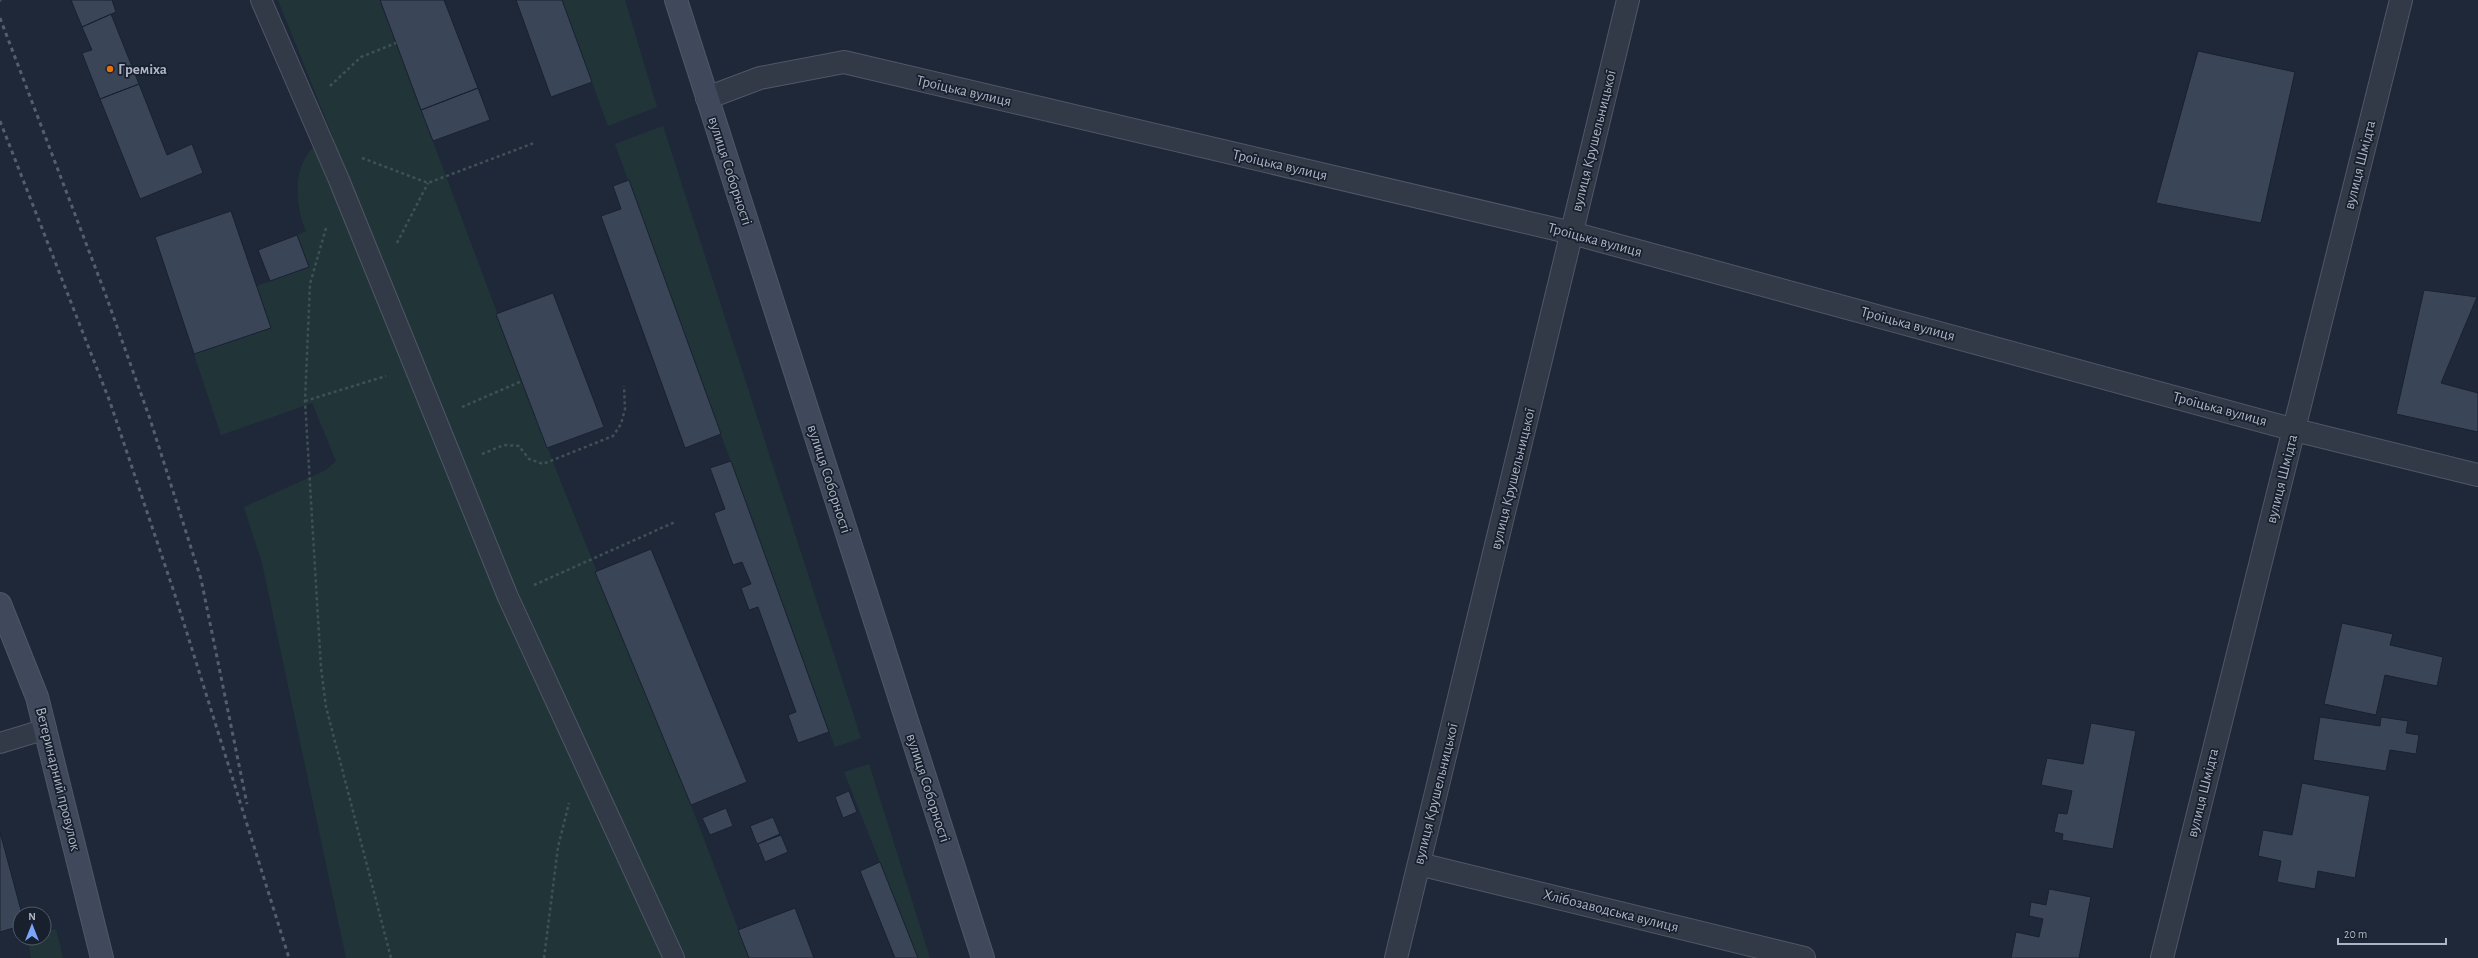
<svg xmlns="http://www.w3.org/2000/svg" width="2478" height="958" viewBox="0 0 2478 958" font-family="'Alegreya Sans',sans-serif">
<rect width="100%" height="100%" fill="#1f2838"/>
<path fill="#213539" d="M278 0H380L556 470 691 805 749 958H346L262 563 244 507 326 470 336 461 312 403 221 435 194 354 271 328 257 286 309 267 297 235 306 231C295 205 292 168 314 146 319 142 328 140 333 137Z
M562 0H625L657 107 608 126Z
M663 126 861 738 835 747 615 144Z
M869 764 930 958H918L844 772Z
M56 929 63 958H31L28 938H44V932Z"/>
<path fill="#3a4658" stroke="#1a212f" d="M71 0H112L116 12 82 27Z
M380 0H444L478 88 421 110Z
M516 0H562L592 82 551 97Z
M111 14 139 84 100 99 82 53 92 50 82 27Z
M2198 51 2295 72 2261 223 2156 203Z
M139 84 167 155 192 144 203 173 140 199 100 99Z
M478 88 490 120 433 141 421 110Z
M629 180 721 434 685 448 601 216 621 209 613 186Z
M231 211 271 328 194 354 155 237Z
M297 235 309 267 270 281 258 250Z
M2424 290 2477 297 2441 383 2478 393V432L2396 414Z
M553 293 604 427 547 448 496 314Z
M731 461 829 732 798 743 788 715 796 712 758 607 749 610 741 588 751 584 742 562 733 565 714 513 725 509 710 468Z
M651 549 747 782 691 805 595 572Z
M2342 623 2393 634 2390 645 2443 657 2437 686 2385 675 2376 715 2324 704Z
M2320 717 2380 726 2381 717 2408 721 2406 733 2419 735 2416 754 2390 750 2386 771 2313 760Z
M2091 723 2136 731 2113 849 2062 840 2063 834 2054 832 2058 813 2067 814 2072 791 2041 785 2047 758 2083 764Z
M2302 783 2370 796 2355 878 2318 871 2315 889 2277 882 2281 861 2258 856 2263 830 2292 835Z
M849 791 857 812 843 818 835 797Z
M726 808 733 826 710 835 702 818Z
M773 817 780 834 757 844 750 826Z
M0 832 22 914H20V926L0 932Z
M781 835 788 852 765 862 758 844Z
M880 862 918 958H895L860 871Z
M2049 889 2091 897 2079 958H2011L2016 932 2039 937 2043 919 2029 916 2031 902 2046 905Z
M795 908 814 958H749L738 930Z"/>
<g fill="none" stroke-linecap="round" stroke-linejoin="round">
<g stroke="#505766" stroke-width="22">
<path id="lane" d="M261 0 339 180 508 597 674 958
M0 743 46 729"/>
</g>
<g stroke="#505766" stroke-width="24">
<path id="street" d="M707 98 760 78 844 62 1572 233 2295 430 2478 475
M1419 864 1804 958
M1396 958 1628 0
M2162 958 2401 0"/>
</g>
<g stroke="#505766" stroke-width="24">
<path id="secondary" d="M676 0 983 958
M0 604 37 697 102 958"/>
</g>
<path stroke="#3e5256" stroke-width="2.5" stroke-dasharray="3 3" stroke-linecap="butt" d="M0 1 1 0
M330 86 361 57 396 43
M362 158 428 183 534 143
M326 228 310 284 305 401 321 668 326 707 391 958
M397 243 428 183
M305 401 386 376
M462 407 522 381
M482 454 504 445 519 446 529 459 543 464 613 436 621 424 625 409 624 386
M534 585 675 522
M544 958 558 847 569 803"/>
<use href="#lane" stroke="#323a48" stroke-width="20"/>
<use href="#street" stroke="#323a48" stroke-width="22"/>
<use href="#secondary" stroke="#40495b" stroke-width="22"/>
<path stroke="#545e70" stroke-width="3" stroke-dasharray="4 4" stroke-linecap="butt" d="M0 18 105 293 150 419 201 579 247 804
M0 121 110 402 175 595 289 958"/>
</g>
<circle fill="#e8710a" stroke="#181f2d" stroke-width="1.5" cx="110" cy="69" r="4"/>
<g text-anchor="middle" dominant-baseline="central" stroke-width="3.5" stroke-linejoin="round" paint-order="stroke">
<g font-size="15" font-weight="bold" fill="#acb4c5" stroke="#181f2d" text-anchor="start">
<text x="118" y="69">Греміха</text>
</g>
<g font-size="15" fill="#acb4c5" stroke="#181f2d">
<text transform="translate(964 91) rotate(13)">Троїцька вулиця</text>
<text transform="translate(1594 141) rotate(-76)">вулиця Крушельницької</text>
<text transform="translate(1280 165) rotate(13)">Троїцька вулиця</text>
<text transform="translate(2360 165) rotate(-76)">вулиця Шмідта</text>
<text transform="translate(730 171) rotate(72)">вулиця Соборності</text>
<text transform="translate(1595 240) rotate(15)">Троїцька вулиця</text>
<text transform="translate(1908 324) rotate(15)">Троїцька вулиця</text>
<text transform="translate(2220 409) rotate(15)">Троїцька вулиця</text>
<text transform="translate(829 479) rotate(72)">вулиця Соборності</text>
<text transform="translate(1513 479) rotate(-76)">вулиця Крушельницької</text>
<text transform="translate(2282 479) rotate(-76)">вулиця Шмідта</text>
<text transform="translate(58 779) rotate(76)">Ветеринарний провулок</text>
<text transform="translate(928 788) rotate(72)">вулиця Соборності</text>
<text transform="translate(2203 793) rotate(-76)">вулиця Шмідта</text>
<text transform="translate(1436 794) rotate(-76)">вулиця Крушельницької</text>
<text transform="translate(1611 911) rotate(14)">Хлібозаводська вулиця</text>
</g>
</g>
<g transform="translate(32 926)"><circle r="19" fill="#181f2d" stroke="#535b6a"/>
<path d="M0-3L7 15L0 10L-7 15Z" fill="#79a5fd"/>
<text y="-6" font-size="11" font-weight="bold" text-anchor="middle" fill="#acb4c5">N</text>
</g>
<path d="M2338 938v6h108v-6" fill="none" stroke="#acb4c5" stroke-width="2"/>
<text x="2344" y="938" font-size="12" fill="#acb4c5" stroke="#181f2d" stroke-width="3" paint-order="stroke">20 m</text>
</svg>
